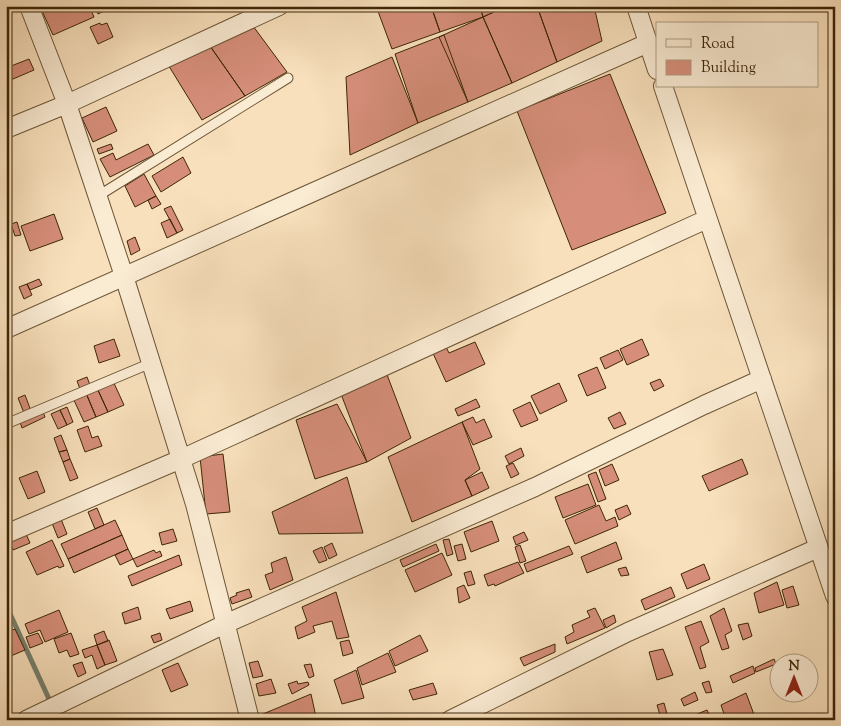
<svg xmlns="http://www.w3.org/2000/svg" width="841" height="726" viewBox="0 0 841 726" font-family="'Sorts Mill Goudy',serif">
<rect width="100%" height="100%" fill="#f8e0bc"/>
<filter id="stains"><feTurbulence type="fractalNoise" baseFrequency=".004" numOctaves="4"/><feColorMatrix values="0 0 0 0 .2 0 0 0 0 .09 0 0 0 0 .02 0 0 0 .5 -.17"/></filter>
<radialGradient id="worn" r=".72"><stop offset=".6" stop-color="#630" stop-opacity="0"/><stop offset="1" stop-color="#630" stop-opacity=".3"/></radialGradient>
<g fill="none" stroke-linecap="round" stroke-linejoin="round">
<path stroke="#77816f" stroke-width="5" d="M6 605 49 699 46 705"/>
</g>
<path fill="#d68e7a" stroke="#3d2708" d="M53 6H89L94 17 53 35 42 11Z
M94 6H114L98 14Z
M376 6H431L440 32 392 49Z
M431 6H480L483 17 440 32Z
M480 6H507L483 17Z
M507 6H537L557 62 512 83 483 17Z
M537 6H594L602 41 557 62Z
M483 17 512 83 468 102 439 37Z
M100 23 101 25 107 23 113 37 98 44 90 27Z
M253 26 287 72 245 96 210 46Z
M444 35 468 102 418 123 395 54Z
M210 46 245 96 202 120 167 63Z
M392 57 418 123 350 155 346 77Z
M29 59 34 70 6 82V68Z
M610 74 666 213 572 250 517 111Z
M106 107 117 131 93 142 82 118Z
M111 144 113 149 99 154 97 149Z
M148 144 154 155 110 177 100 159 113 153 116 160Z
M183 157 191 173 161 192 152 176Z
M144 174 156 196 135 207 125 186Z
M156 196 161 204 152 209 148 200Z
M171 206 183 230 177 233 164 209Z
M54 214 63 239 30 251 21 226Z
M170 219 177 233 167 238 161 223Z
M17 222 21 235 15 236 11 224Z
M135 237 140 250 131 255 127 241Z
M39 279 42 285 30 290 27 284Z
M27 284 32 295 24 299 19 287Z
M114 339 120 356 99 363 94 346Z
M642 339 649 355 627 365 620 349Z
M475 342 485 364 446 382 432 351 445 345 449 353Z
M618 350 623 360 605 369 600 358Z
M597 367 606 388 587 396 578 375Z
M386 372 411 438 367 462 341 394Z
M87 377 90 385 80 389 77 381Z
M660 379 664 386 654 391 650 383Z
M113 381 124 405 108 412 97 388Z
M559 383 567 401 540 414 531 396Z
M97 388 108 412 96 417 86 393Z
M86 393 96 417 84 422 73 398Z
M25 395 31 411 24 413 18 398Z
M476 399 480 407 458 416 455 409Z
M530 402 538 420 521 427 513 410Z
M337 404 367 462 315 479 296 420Z
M67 407 73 422 67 425 60 410Z
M60 410 67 425 58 429 51 414Z
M43 412 45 417 22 428 20 422Z
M620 412 626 424 614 429 608 418Z
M473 417 476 423 484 419 492 437 473 445 462 422Z
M462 422 480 469 465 480 472 496 412 522 388 457Z
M88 426 92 438 98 436 102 446 85 452 77 430Z
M61 435 67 450 59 452 54 438Z
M521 448 524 456 509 464 505 456Z
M67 450 70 459 63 462 59 452Z
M223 454 230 512 206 514 200 457Z
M70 459 78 478 70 481 63 462Z
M742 459 748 474 709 491 702 476Z
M513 463 519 474 511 478 506 466Z
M612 464 619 480 605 486 599 470Z
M37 471 45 492 28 499 19 478Z
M482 472 489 488 472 496 465 480Z
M596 472 606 499 598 502 588 475Z
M347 477 363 533 279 534 272 512Z
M588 484 596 505 563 518 555 497Z
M599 505 606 521 615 517 618 526 575 544 565 520Z
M627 505 631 514 619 520 615 510Z
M97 508 104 525 95 529 88 512Z
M61 519 67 534 58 538 52 523Z
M115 520 122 535 68 559 61 544Z
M492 521 499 541 471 552 464 532Z
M173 529 177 541 162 545 159 533Z
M524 532 528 540 516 545 513 537Z
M26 534 30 543 13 550 10 541Z
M122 535 128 549 74 573 68 559Z
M449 539 453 554 447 556 443 540Z
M52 540 64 566 59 568 58 566 37 575 26 552Z
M616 542 622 559 587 573 581 557Z
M332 543 337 555 329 559 324 547Z
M436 544 439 551 403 567 400 560Z
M462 544 466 559 458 561 454 546Z
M520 545 526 561 520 563 515 547Z
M569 546 573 554 527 572 524 564Z
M322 547 327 560 319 563 313 551Z
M128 549 133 559 120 565 115 555Z
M154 550 156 553 160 551 162 556 137 567 133 559Z
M442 553 452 575 415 592 405 570Z
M179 555 182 565 132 586 128 576Z
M286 557 293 580 270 590 265 575 273 572 271 563Z
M518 562 524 573 495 586 494 584 488 586 484 575Z
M704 564 710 579 687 589 681 574Z
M626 567 629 575 621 576 618 569Z
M471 571 475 584 468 586 464 573Z
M777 582 784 605 759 613 754 593Z
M464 585 470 598 459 603 457 588Z
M793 586 799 605 787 608 782 590Z
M671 587 675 597 645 610 641 600Z
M249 589 252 597 232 604 230 598 237 595 236 593Z
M336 592 349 637 337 639 332 621 313 626 315 632 298 639 295 627 307 621 302 607Z
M190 601 193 611 170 619 166 609Z
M138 607 141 619 125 624 122 613Z
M595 608 605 628 567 644 565 637 574 632 572 625 590 617 587 611Z
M724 608 732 631 725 635 729 648 722 650 710 616Z
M59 610 68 632 45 642 40 630 29 634 25 624Z
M614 615 616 622 606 628 603 620Z
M701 621 709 642 700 647 706 667 700 669 685 627Z
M748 623 752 636 743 640 738 625Z
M15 629 25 650 6 658V632Z
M104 631 108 641 97 645 94 635Z
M38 633 43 643 30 648 26 637Z
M71 633 79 654 70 657 67 650 59 653 54 639Z
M160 633 162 640 154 643 151 636Z
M420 635 428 651 395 666 389 651Z
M109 640 117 661 105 665 97 645Z
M349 640 353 653 343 656 340 642Z
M555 644V652L524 666 520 658Z
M97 645 105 665 97 669 92 655 85 658 82 650Z
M663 649 673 675 657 680 649 652Z
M388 653 396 672 362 685 357 668Z
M774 659 776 664 756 672 755 668Z
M258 661 263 676 253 678 249 663Z
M82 662 86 673 78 677 73 665Z
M178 663 188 685 171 692 162 670Z
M311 664 314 676 309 678 304 665Z
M753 666 755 673 733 683 730 676Z
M356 670 364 698 342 704 334 680Z
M271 679 276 693 259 696 256 684Z
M297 681 298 684 308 682 309 685 292 694 288 684Z
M709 681 712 692 706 693 702 683Z
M433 683 437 694 413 700 409 690Z
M695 692 698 700 684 706 681 699Z
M746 693 756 720H726L721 705Z
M311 694 316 717 310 720H265L263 714Z
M664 703 667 714 660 715 657 705Z
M707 710 712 720H683Z"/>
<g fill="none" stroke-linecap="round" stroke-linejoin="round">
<g stroke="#6c5535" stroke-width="11">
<path id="service" d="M98 196 288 78
M6 424 151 363"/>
</g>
<g stroke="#6c5535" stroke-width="20">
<path id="minor" d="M29 6 67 104 124 276 195 504 250 720
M636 6 657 70
M663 86 835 596
M6 129 67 104 279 6
M6 329 648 43
M6 534 181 459 707 219
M26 720 225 624 535 487 704 405 762 379
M450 720 628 632 818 548"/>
</g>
<use href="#service" stroke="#faebd3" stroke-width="9"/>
<use href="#minor" stroke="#faebd3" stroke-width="18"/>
</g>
<rect width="841" height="726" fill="none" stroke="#f8e0bc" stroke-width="25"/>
<rect x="8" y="8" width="826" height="711" fill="none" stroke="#3d2708" stroke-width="2.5"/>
<rect x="12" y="12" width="816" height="701" fill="none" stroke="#3d2708"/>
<rect x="656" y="22" width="162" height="65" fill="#faebd3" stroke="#ae9d82"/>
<rect x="666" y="39" width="25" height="8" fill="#faebd3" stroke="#ae9d82"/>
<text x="701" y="48" font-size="15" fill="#3d2708">Road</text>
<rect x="666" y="60" width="25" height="15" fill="#d68e7a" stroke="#ae9d82"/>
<text x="701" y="72" font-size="15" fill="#3d2708">Building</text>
<g transform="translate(794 678)"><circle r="24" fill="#faebd3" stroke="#ae9d82"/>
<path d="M0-4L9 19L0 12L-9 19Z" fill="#8f2418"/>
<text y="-8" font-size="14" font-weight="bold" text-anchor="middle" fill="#3d2708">N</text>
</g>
<rect width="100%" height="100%" filter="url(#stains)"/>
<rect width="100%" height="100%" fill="url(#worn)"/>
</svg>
